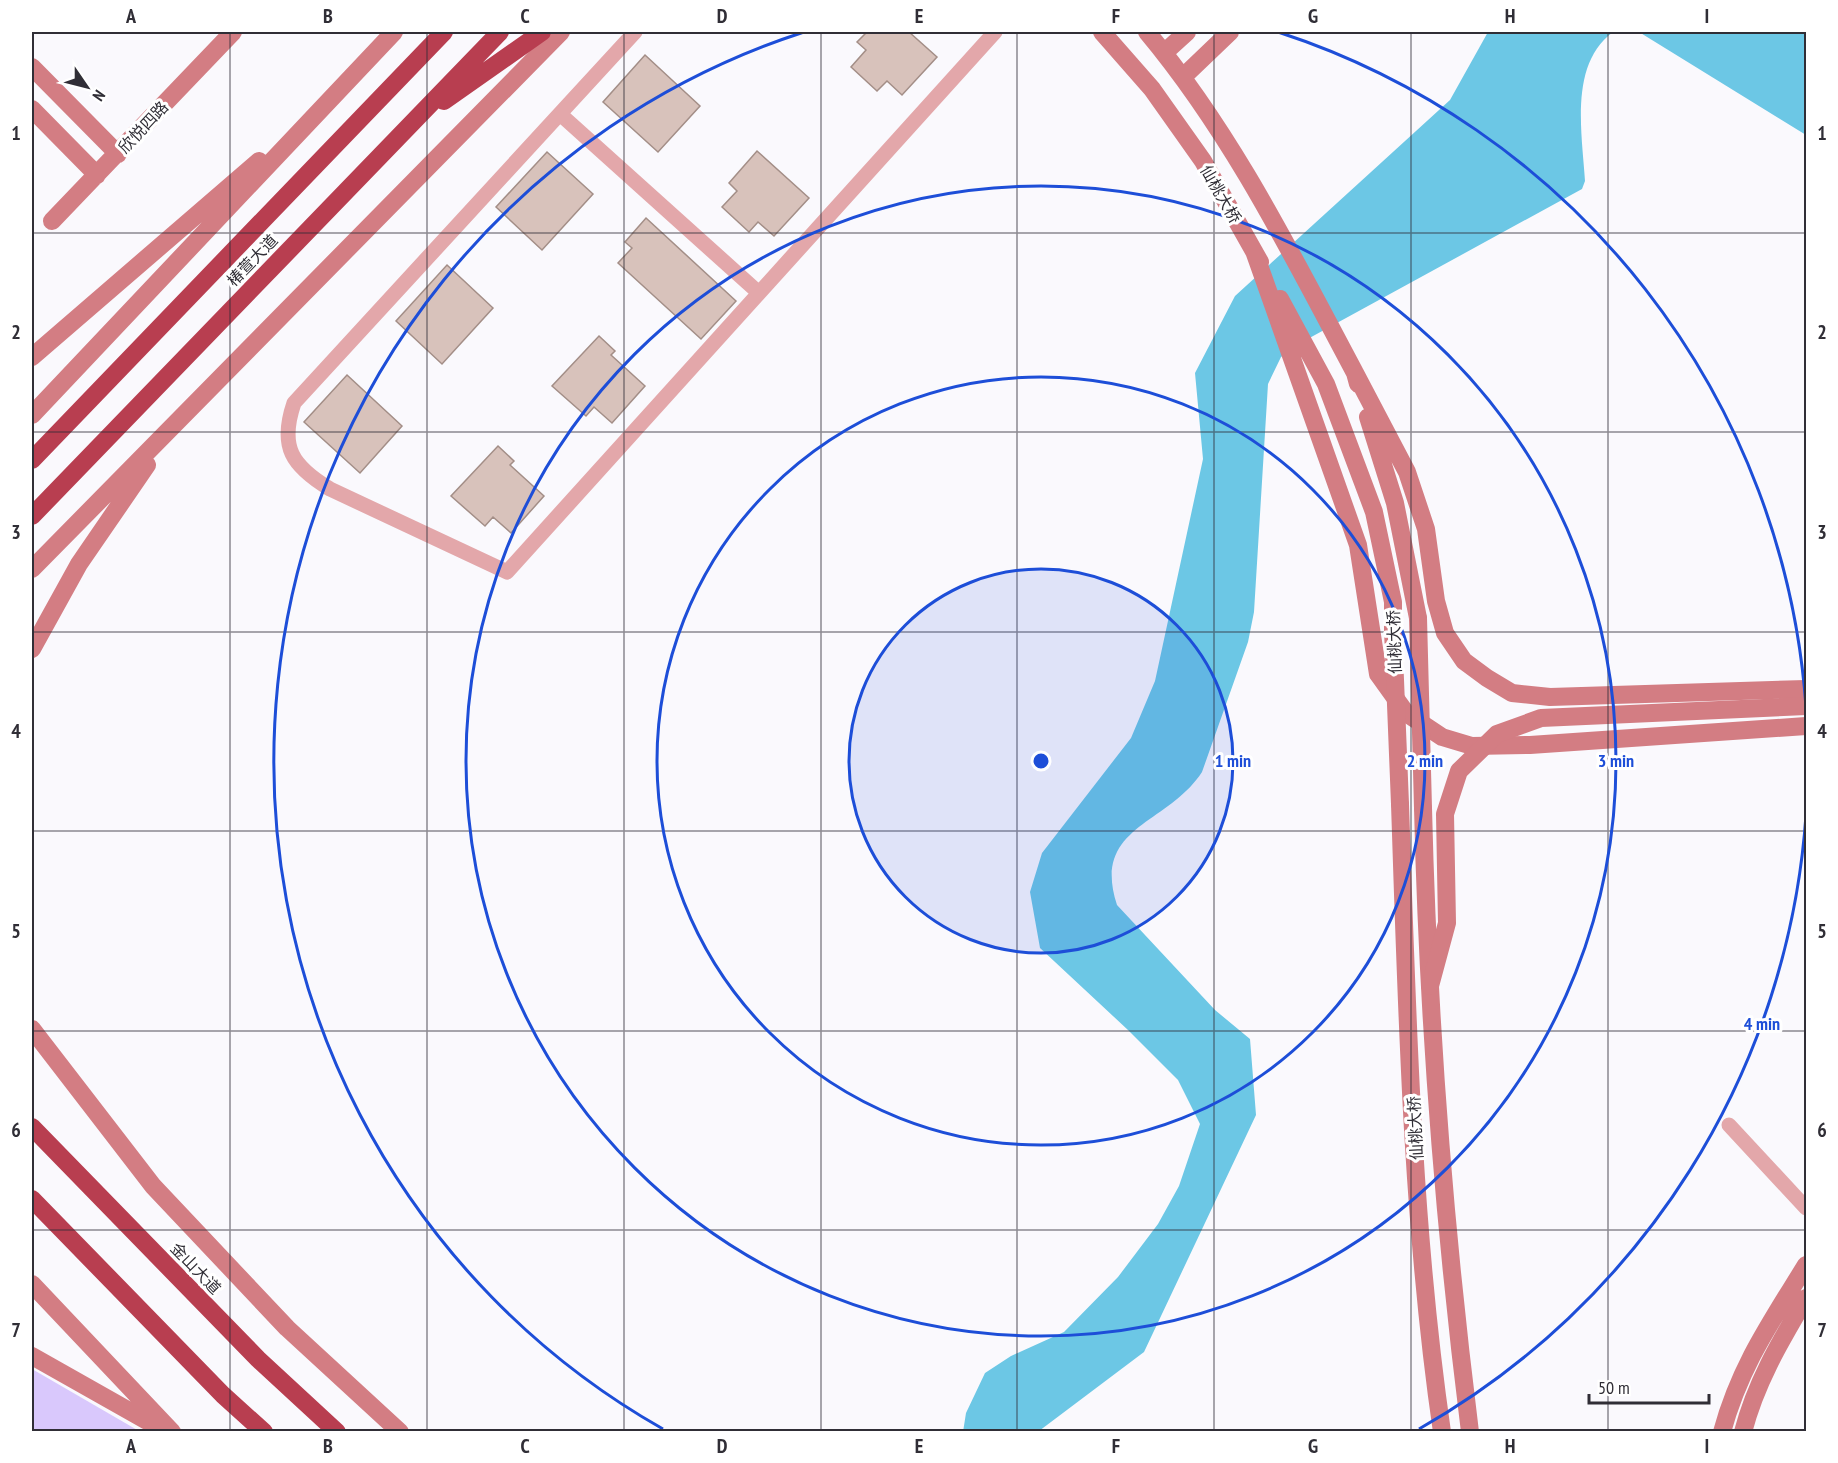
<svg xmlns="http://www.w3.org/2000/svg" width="1838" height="1463" viewBox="0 0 1838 1463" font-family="'PT Sans Narrow','Noto Sans SC',sans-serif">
<rect width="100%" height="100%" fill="#faf9fd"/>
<path fill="#d9c8fc" d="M32 1369 139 1431H32Z"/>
<path fill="#6cc7e5" d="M1488 32H1613C1569 64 1582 133 1585 181L1582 189 1293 347 1281 357 1268 384 1254 612 1248 642 1202 772C1168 825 1091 826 1117 905L1215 1010 1250 1039 1256 1115 1144 1352 1039 1431 963 1432 966 1413 985 1373 1011 1356 1064 1332 1118 1277 1158 1224 1179 1186 1200 1124 1178 1080 1128 1030 1040 948 1030 892 1042 853 1131 738 1155 681 1203 459 1195 373 1235 296 1450 100Z
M1639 32H1806V135Z"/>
<path fill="#d8c2bb" stroke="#a38e87" stroke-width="1.5" d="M867 32H909L937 57 902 95 887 81 877 91 851 67 866 50 857 42Z
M645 55 700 106 658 152 603 102Z
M757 151 809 198 774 236 758 222 749 232 722 207 737 191 729 183Z
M547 152 593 194 542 250 496 207Z
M646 218 736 301 701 339 618 263 632 248 625 242Z
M447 265 493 308 442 364 396 321Z
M599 336 615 351 611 355 645 386 612 423 594 407 586 416 552 386Z
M347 375 402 426 360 473 304 422Z
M498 446 514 461 510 465 544 496 511 533 493 517 485 526 451 496Z"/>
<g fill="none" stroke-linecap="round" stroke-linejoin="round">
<path stroke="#e3a7aa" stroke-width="15" d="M635 32 294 403C279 447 292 466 330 489L507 572 995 32
M560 114 759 293
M1729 1125 1806 1208"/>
<path stroke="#d37d83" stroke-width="18" d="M1102 32 1152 89 1203 161 1260 262
M1147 32C1233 135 1292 255 1355 373L1358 384
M1165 52 1187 32
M32 67 118 154
M1183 77 1230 32
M32 109 97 175
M52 221 233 32
M1254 251 1358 545 1378 674 1406 713 1442 737 1472 746 1530 745 1806 726
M1280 299 1326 384 1374 512 1393 602V630
M32 357 259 161
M1355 373 1407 472 1426 529 1436 601 1445 633 1464 661 1487 678 1512 693 1550 697 1806 689
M32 415 394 32
M1368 417 1395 503 1418 618
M32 569 561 32
M32 649 79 564 147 465
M1400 804C1407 1012 1412 1226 1442 1432
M1423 808C1428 1017 1444 1225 1470 1432
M32 1029 153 1186 287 1328 400 1432
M32 1284 172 1432
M32 1356 163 1430
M1722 1432C1740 1366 1771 1322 1806 1265
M1743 1432C1756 1382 1780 1342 1806 1298"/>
<path stroke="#b83e50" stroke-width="18" d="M444 101 542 32
M32 460 444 32
M32 516 500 32
M32 1127 258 1359 337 1432
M32 1199 223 1395 264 1432"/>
<path stroke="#d37d83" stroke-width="18" d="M1418 618 1423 808
M1393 630 1400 804
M1430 986 1447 923 1445 814 1459 771 1497 734 1541 718 1806 706"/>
</g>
<path fill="none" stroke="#302e36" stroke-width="1.5" stroke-opacity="0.55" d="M230 32V1432M427 32V1432M624 32V1432M821 32V1432M1017 32V1432M1214 32V1432M1411 32V1432M1608 32V1432M32 233H1806M32 432H1806M32 632H1806M32 831H1806M32 1031H1806M32 1230H1806"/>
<circle cx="1041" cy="761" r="192" fill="#1d4ed8" fill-opacity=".12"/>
<g fill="none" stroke="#1d4ed8" stroke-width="3">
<circle cx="1041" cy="761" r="192"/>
<circle cx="1041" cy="761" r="384"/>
<circle cx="1041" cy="761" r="575"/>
<path d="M1806 815A767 767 0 0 1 1419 1429M663 1429A767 767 0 0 1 804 32M1278 32A767 767 0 0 1 1806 707"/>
</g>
<g text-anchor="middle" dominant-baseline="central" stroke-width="6" stroke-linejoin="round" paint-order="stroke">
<g font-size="16" fill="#302e36" stroke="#fff">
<text transform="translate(143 127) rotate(-47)">欣悦四路</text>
<text transform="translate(1221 194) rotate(60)">仙桃大桥</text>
<text transform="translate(252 260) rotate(-46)">椿萱大道</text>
<text transform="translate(1394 642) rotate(-92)">仙桃大桥</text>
<text transform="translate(1415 1128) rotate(-93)">仙桃大桥</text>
<text transform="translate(196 1268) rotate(46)">金山大道</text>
</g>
</g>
<circle cx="1041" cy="761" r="9" fill="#1d4ed8" stroke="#fff" stroke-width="3"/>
<g font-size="18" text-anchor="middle" font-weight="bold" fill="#1d4ed8" stroke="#fff" stroke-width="6" stroke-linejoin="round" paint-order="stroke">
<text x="1233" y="767">1 min</text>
<text x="1425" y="767">2 min</text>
<text x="1616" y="767">3 min</text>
<text x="1762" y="1030">4 min</text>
</g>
<rect width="1838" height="1463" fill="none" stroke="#ffffff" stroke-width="66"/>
<g transform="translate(87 87) rotate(125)" stroke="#ffffff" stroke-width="4.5" paint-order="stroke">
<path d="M0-4.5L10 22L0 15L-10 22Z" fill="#302e36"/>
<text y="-9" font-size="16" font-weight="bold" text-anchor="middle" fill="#302e36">N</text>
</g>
<path d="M1589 1394v9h120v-9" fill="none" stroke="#302e36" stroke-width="3"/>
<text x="1598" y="1394" font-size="18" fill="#302e36" stroke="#ffffff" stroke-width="4.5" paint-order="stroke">50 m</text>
<rect x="33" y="33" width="1772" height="1397" fill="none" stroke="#302e36" stroke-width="2"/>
<g font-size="20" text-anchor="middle" font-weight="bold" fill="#302e36">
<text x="131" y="23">A</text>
<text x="328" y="23">B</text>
<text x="525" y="23">C</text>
<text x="722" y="23">D</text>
<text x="919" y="23">E</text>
<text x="1116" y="23">F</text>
<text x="1313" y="23">G</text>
<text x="1510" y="23">H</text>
<text x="1707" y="23">I</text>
<text x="16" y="140">1</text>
<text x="1822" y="140">1</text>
<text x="16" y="339">2</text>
<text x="1822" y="339">2</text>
<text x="16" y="539">3</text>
<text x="1822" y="539">3</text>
<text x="16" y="738">4</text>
<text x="1822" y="738">4</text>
<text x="16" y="938">5</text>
<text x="1822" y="938">5</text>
<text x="16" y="1137">6</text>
<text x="1822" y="1137">6</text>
<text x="16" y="1337">7</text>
<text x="1822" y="1337">7</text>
<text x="131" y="1453">A</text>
<text x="328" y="1453">B</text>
<text x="525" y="1453">C</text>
<text x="722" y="1453">D</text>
<text x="919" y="1453">E</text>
<text x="1116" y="1453">F</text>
<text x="1313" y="1453">G</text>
<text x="1510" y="1453">H</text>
<text x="1707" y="1453">I</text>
</g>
</svg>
